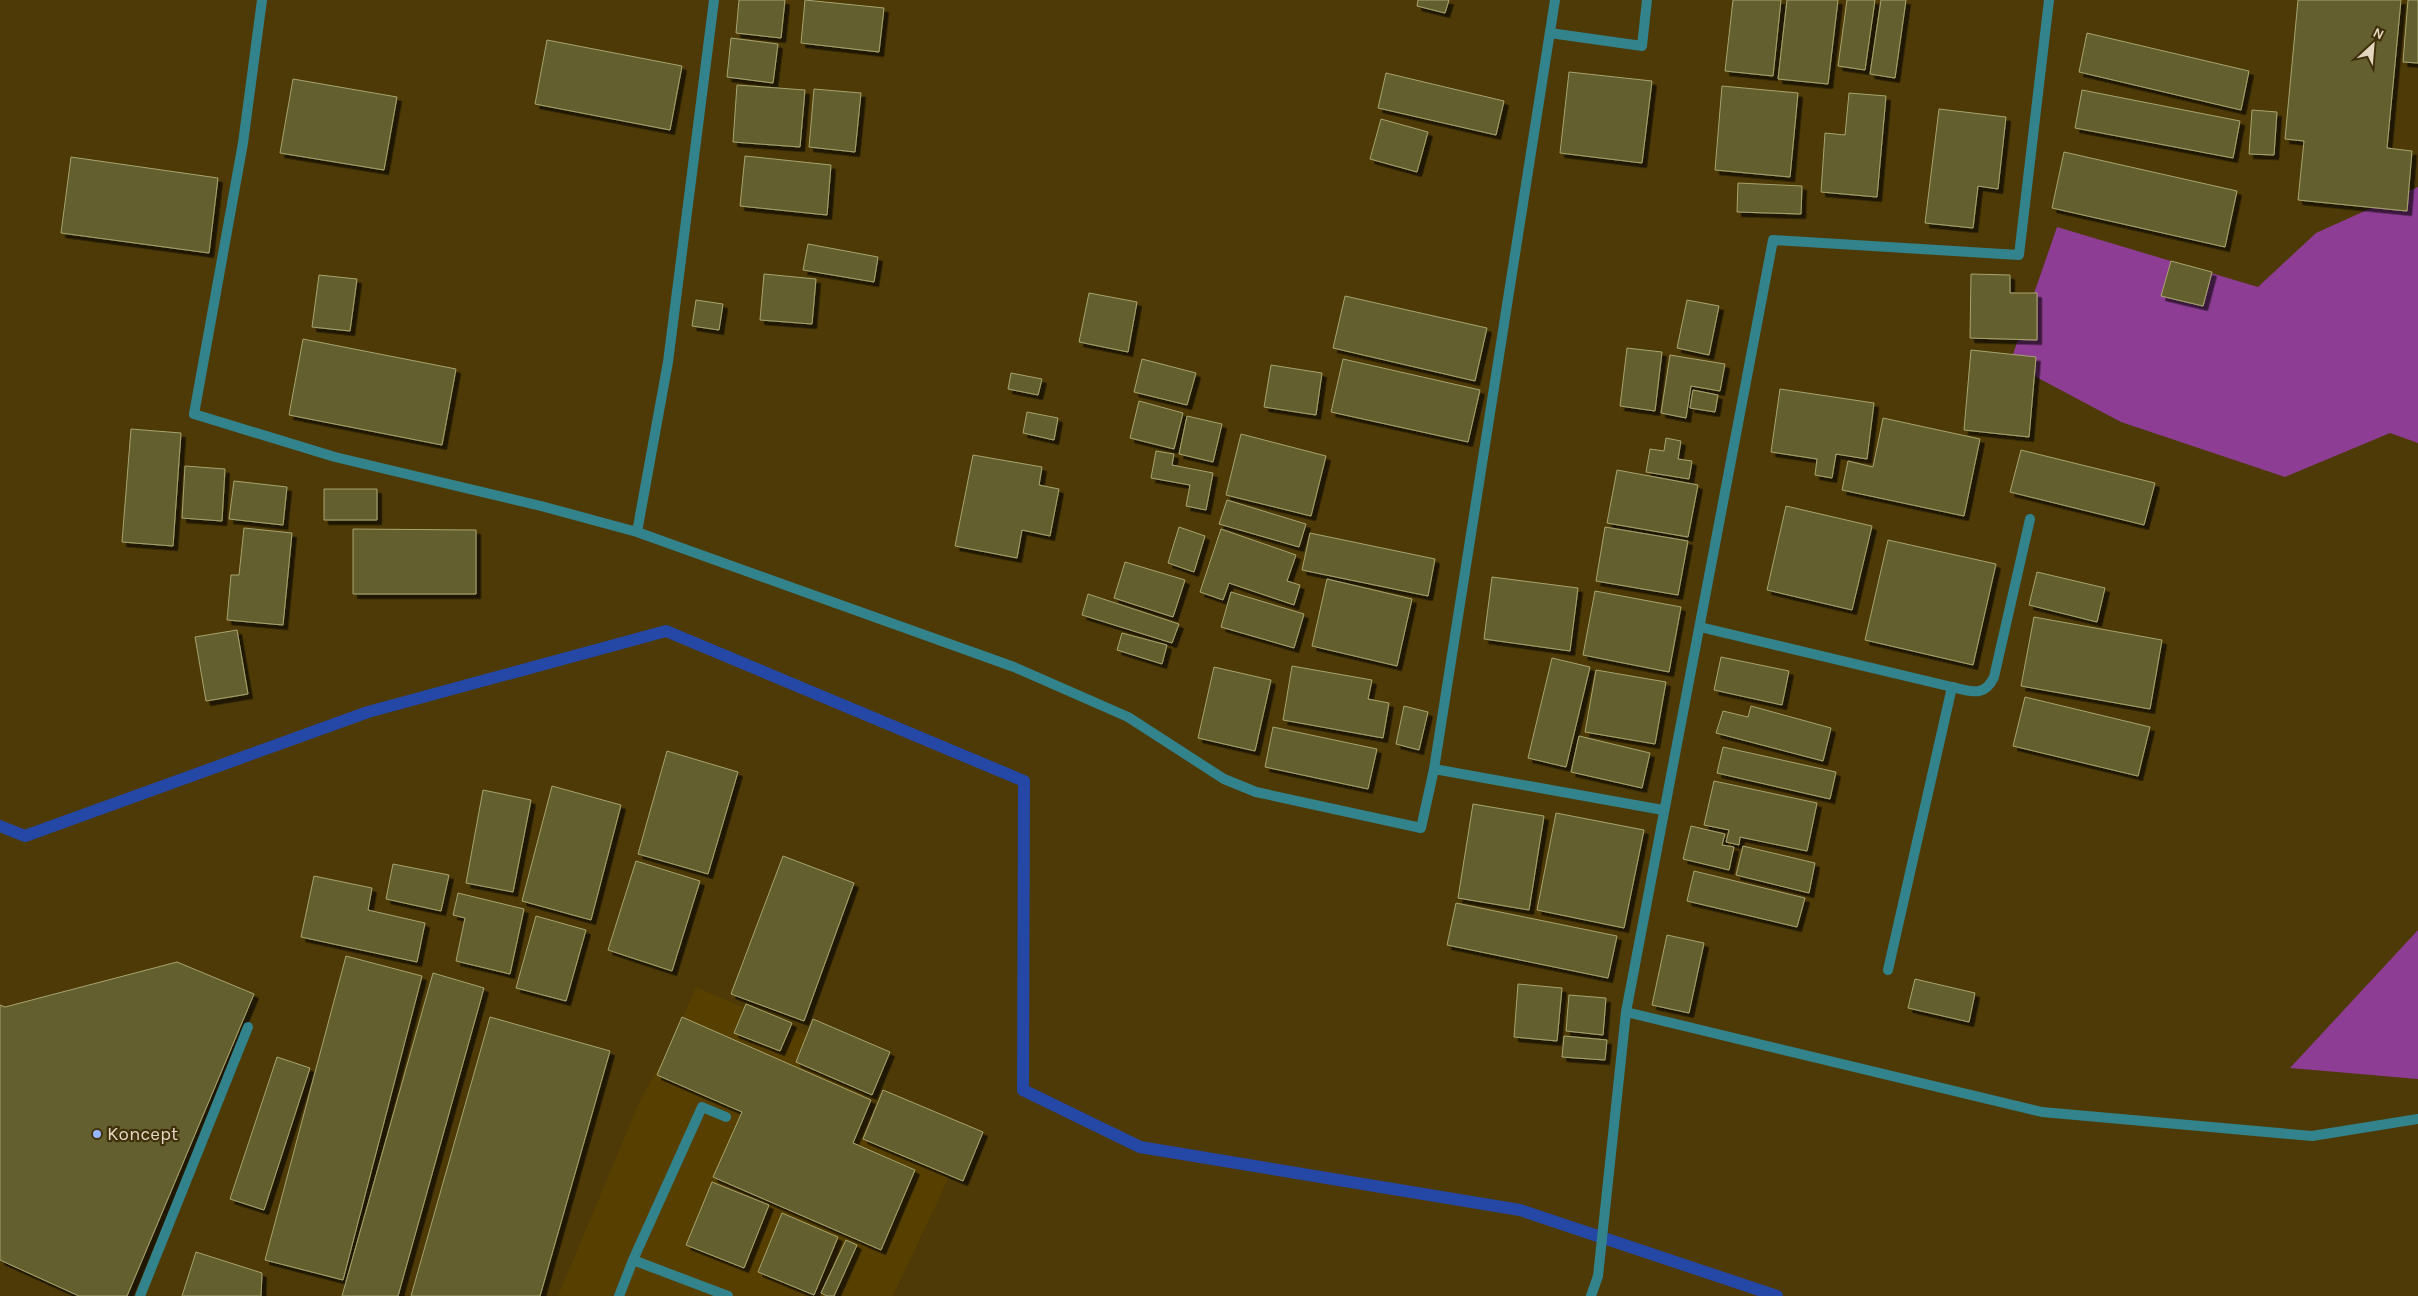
<svg xmlns="http://www.w3.org/2000/svg" width="2418" height="1296" viewBox="0 0 2418 1296" font-family="Karla,sans-serif">
<defs>
<filter id="shadow"><feDropShadow dx="4.5" dy="4.5" stdDeviation="0" flood-color="#0009"/></filter>
</defs>
<rect width="100%" height="100%" fill="#4e3a06"/>
<path fill="#573f00" d="M696 987 877 1065 857 1110 959 1156 893 1296H558L641 1098 668 1051Z"/>
<path fill="#8e3d94" d="M2418 187V443L2390 433 2285 477 2121 422 2010 363 2057 227 2258 287 2316 233Z
M2418 930V1079L2290 1068Z"/>
<g fill="none" stroke-linecap="round" stroke-linejoin="round">
<path stroke="#2547a5" stroke-width="12" d="M0 826 25 836 368 712 666 631 1024 781 1023 1090 1140 1147 1520 1210 1777 1296"/>
</g>
<path fill="#635f2e" stroke="#a7a470" filter="url(#shadow)" d="M739 0H785L781 38 736 33Z
M805 0 884 8 879 52 801 43Z
M1418 0H1449L1445 13 1417 6Z
M1733 0H1781L1773 76 1725 71Z
M1787 0H1838L1828 84 1778 79Z
M1847 0H1875L1865 70 1838 66Z
M1881 0H1906L1895 78 1870 74Z
M2298 0H2401L2387 148 2412 151 2407 211 2298 200 2304 141 2285 139Z
M2408 0H2418V63L2403 62Z
M2087 33 2249 71 2241 110 2079 72Z
M731 38 778 44 773 83 727 77Z
M547 40 682 66 670 130 535 104Z
M1569 72 1652 81 1642 163 1560 153Z
M1386 73 1504 101 1496 135 1378 108Z
M293 79 397 97 384 170 280 153Z
M737 85 805 90 800 147 733 142Z
M1722 86 1798 93 1790 177 1715 170Z
M814 89 861 93 855 152 809 147Z
M2082 90 2240 121 2233 158 2075 128Z
M1849 93 1886 96 1877 197 1821 192 1825 133 1845 135Z
M1939 109 2006 117 1998 189 1978 186 1973 228 1925 223Z
M2252 110 2277 112 2274 155 2249 154Z
M1381 119 1428 132 1417 172 1370 159Z
M2064 152 2237 191 2225 247 2052 208Z
M745 156 831 165 827 215 740 206Z
M71 157 218 178 209 253 61 233Z
M1738 183 1802 186 1801 214 1737 212Z
M808 244 878 257 874 282 803 270Z
M2171 261 2212 272 2203 306 2161 296Z
M764 274 816 279 812 324 760 320Z
M1971 274 2010 275V293H2037V340L1970 338Z
M319 275 357 279 350 331 312 327Z
M1089 293 1137 302 1128 352 1079 342Z
M1345 296 1487 328 1475 381 1333 348Z
M696 300 723 304 719 330 692 326Z
M1687 300 1719 306 1709 355 1677 348Z
M303 339 456 369 442 445 289 415Z
M1627 348 1662 352 1655 411 1620 406Z
M1971 350 2036 357 2029 437 1964 430Z
M1670 355 1725 364 1720 391 1691 386 1686 418 1661 413Z
M1142 359 1196 373 1187 405 1134 392Z
M1343 359 1480 390 1468 442 1331 412Z
M1271 365 1322 373 1316 415 1264 407Z
M1011 373 1042 379 1038 395 1008 389Z
M1780 389 1874 403 1867 459 1836 454 1832 478 1815 475 1817 459 1771 452Z
M1693 390 1718 395 1715 412 1690 408Z
M1139 401 1183 413 1174 449 1130 438Z
M1027 412 1058 418 1054 440 1023 433Z
M1187 416 1222 424 1213 462 1179 454Z
M1883 418 1980 439 1964 516 1842 490 1848 461 1873 467Z
M131 429 181 433 173 546 122 542Z
M1241 434 1326 456 1311 516 1226 495Z
M1666 438 1681 441 1678 459 1692 461 1689 479 1646 472 1650 449 1664 451Z
M2021 450 2155 483 2144 525 2010 492Z
M1156 451 1174 454 1172 465 1213 473 1206 510 1186 506 1190 485 1151 478Z
M973 455 1042 467 1039 485 1059 489 1050 536 1022 530 1017 558 955 546Z
M185 466 225 469 222 521 182 518Z
M1617 470 1698 485 1688 537 1607 523Z
M234 481 287 487 283 525 229 519Z
M324 489H377V520H324Z
M1227 500 1306 524 1299 547 1219 524Z
M1786 506 1872 526 1852 610 1767 590Z
M1179 527 1205 536 1194 572 1168 563Z
M1605 527 1688 541 1678 595 1596 581Z
M244 528 292 533 283 625 227 620 231 575H239Z
M353 529 476 530V594H353Z
M1221 529 1296 555 1287 581 1300 585 1294 605 1229 583 1223 600 1200 592Z
M1310 533 1435 559 1428 596 1302 570Z
M1888 540 1996 564 1973 665 1865 640Z
M1125 562 1185 580 1173 617 1114 598Z
M2037 572 2105 588 2097 622 2029 605Z
M1492 577 1578 588 1570 651 1484 639Z
M1327 579 1412 599 1397 666 1312 646Z
M1595 591 1681 607 1669 672 1583 655Z
M1231 592 1304 614 1294 648 1221 627Z
M1088 594 1179 624 1172 643 1082 615Z
M2034 617 2162 640 2150 709 2021 686Z
M237 630 248 694 206 701 195 637Z
M1122 633 1167 645 1162 664 1117 650Z
M1721 657 1789 671 1782 705 1714 690Z
M1552 658 1590 667 1566 767 1528 758Z
M1292 666 1372 680 1368 699 1389 703 1383 738 1283 720Z
M1214 667 1271 680 1255 751 1198 738Z
M1596 670 1666 682 1655 744 1585 732Z
M2025 697 2150 727 2138 776 2013 746Z
M1404 706 1428 712 1419 750 1396 744Z
M1751 706 1831 728 1823 761 1716 733 1723 711 1748 717Z
M1273 727 1377 749 1368 789 1265 767Z
M1579 736 1650 753 1642 788 1571 772Z
M1723 747 1836 772 1830 799 1717 773Z
M667 751 738 772 708 874 638 854Z
M1714 781 1817 803 1807 851 1740 837 1739 845 1726 842 1729 830 1704 825Z
M552 786 621 805 591 920 522 901Z
M483 790 531 800 513 892 466 883Z
M1473 804 1544 816 1529 910 1458 898Z
M1556 813 1644 830 1624 928 1537 910Z
M1691 826 1725 834 1722 845 1734 847 1729 870 1683 859Z
M1743 846 1815 863 1809 893 1736 875Z
M783 856 854 883 804 1021 731 994Z
M636 861 700 881 672 971 608 950Z
M393 864 449 875 441 911 386 899Z
M1694 871 1805 898 1797 927 1687 901Z
M314 876 372 888 368 910 425 923 417 962 301 937Z
M458 893 524 909 510 974 456 961 465 918 453 915Z
M1456 903 1617 936 1608 978 1447 945Z
M536 916 586 930 566 1001 516 988Z
M1667 935 1704 943 1689 1013 1652 1005Z
M346 956 422 976 343 1280 265 1260Z
M177 962 254 994 127 1296H79L0 1260V1005L5 1007Z
M433 973 484 988 398 1296H342Z
M1915 979 1975 993 1969 1022 1908 1008Z
M1518 984 1562 988 1557 1041 1514 1037Z
M1569 995 1606 998 1603 1035 1566 1031Z
M746 1004 792 1023 780 1051 734 1033Z
M490 1017 610 1051 540 1296H411Z
M682 1017 871 1100 853 1143 915 1170 881 1250 713 1177 742 1112 657 1075Z
M813 1019 890 1052 872 1095 796 1062Z
M1564 1036 1607 1040 1605 1060 1562 1057Z
M277 1057 310 1068 264 1210 230 1199Z
M883 1090 983 1132 963 1181 863 1139Z
M712 1182 769 1205 744 1268 686 1245Z
M782 1213 838 1237 814 1295 758 1272Z
M846 1240 857 1245 834 1296H827L821 1293Z
M196 1252 262 1273 261 1296H182Z"/>
<g fill="none" stroke-linecap="round" stroke-linejoin="round">
<path stroke="#32838b" stroke-width="10" d="M1550 33 1642 46 1647 0
M1888 970 1952 687
M633 1260 702 1107 726 1117
M140 1296 248 1027
M619 1296 633 1260 728 1296"/>
<path stroke="#32838b" stroke-width="10" d="M262 0 243 143 194 414 335 457 541 506 637 532 1014 667 1128 717 1224 779 1256 792 1421 828 1434 769 1663 810
M637 532 668 362 714 0
M1700 627 1952 687C1971 691 1984 698 1994 677L2030 519
M1434 769 1555 0
M1626 1012 2042 1112 2312 1136 2418 1119
M1591 1296 1598 1276 1626 1012 1773 240 2019 255 2049 0"/>
</g>
<circle fill="#96b6fd" stroke="#40300c" stroke-width="2" cx="97" cy="1134" r="5"/>
<g text-anchor="middle" dominant-baseline="central" stroke-width="4.5" stroke-linejoin="round" paint-order="stroke">
<g font-size="19" fill="#e3d7bf" stroke="#40300c" text-anchor="start">
<text x="107" y="1134">Koncept</text>
</g>
</g>
<g transform="translate(2373 45) rotate(26)" stroke="#40300c" stroke-width="4" paint-order="stroke">
<path d="M0-4L9 19L0 12L-9 19Z" fill="#e3d7bf"/>
<text y="-8" font-size="14" font-weight="bold" text-anchor="middle" fill="#e3d7bf">N</text>
</g>
</svg>
